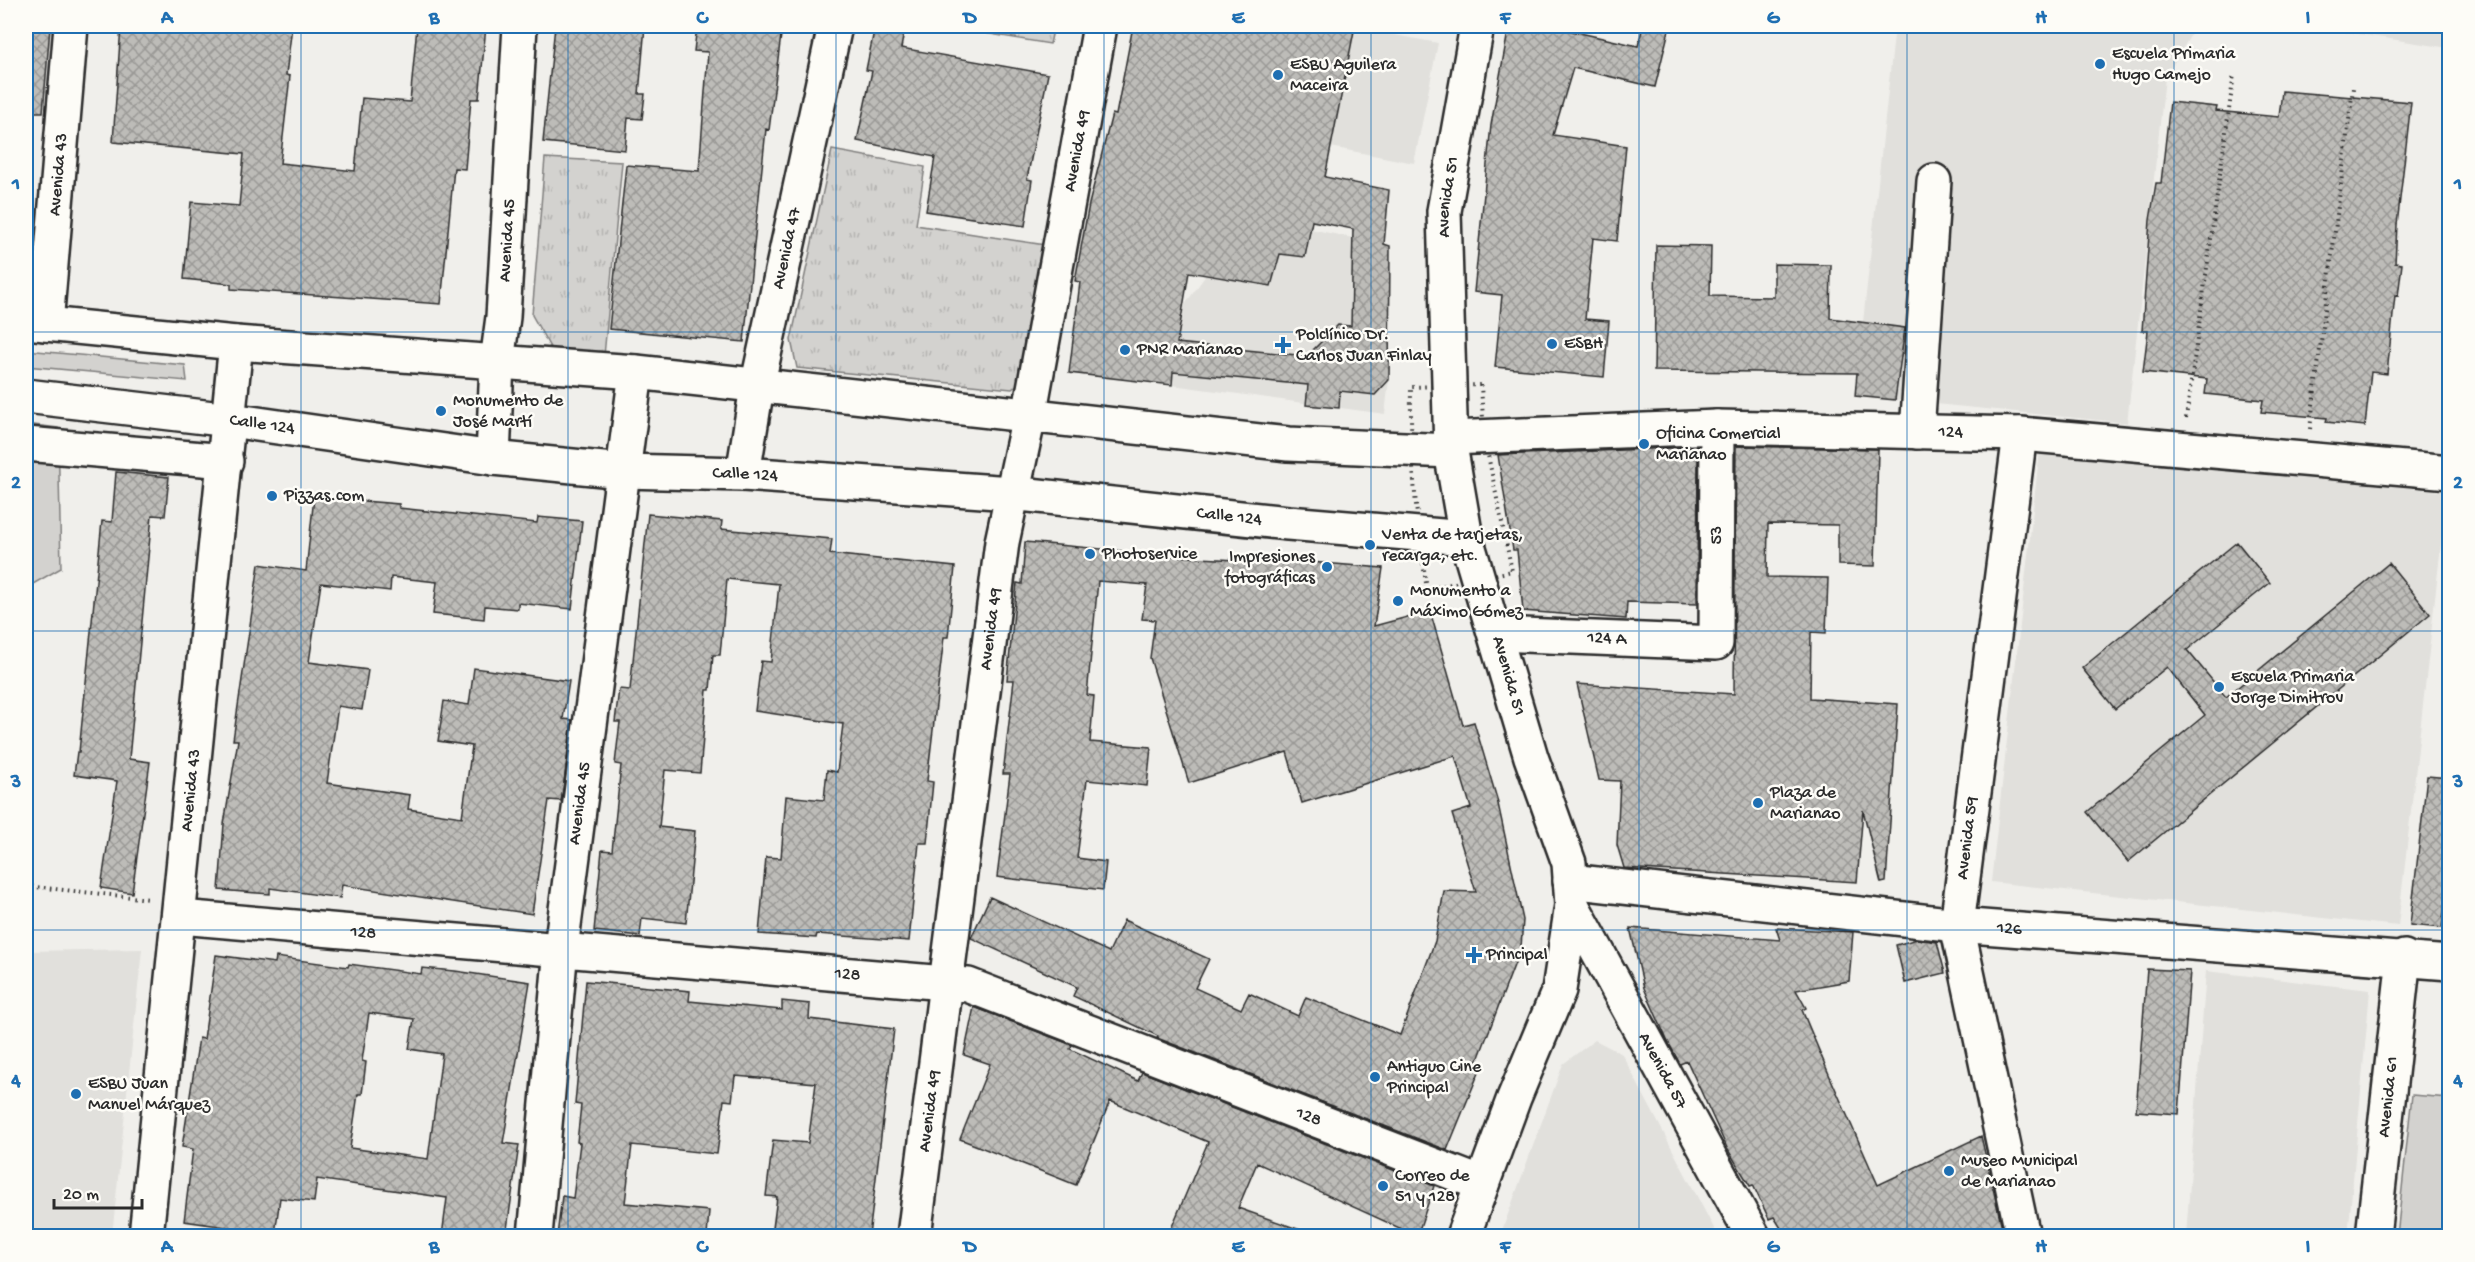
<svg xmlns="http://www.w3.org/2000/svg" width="2475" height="1262" viewBox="0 0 2475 1262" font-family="'Gochi Hand',sans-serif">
<defs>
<pattern id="park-tufts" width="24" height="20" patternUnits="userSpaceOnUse" patternTransform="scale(1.5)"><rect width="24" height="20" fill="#d3d2cf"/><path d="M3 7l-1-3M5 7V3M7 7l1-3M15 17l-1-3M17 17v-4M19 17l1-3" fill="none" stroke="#b5b4b2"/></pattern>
<pattern id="building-cross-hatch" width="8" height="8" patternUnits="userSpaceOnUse" patternTransform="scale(1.5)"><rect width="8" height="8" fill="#bdbcb8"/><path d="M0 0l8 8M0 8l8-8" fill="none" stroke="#9a9996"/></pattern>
</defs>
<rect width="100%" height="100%" fill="#f0efeb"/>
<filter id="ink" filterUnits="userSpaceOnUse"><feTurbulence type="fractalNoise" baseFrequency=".0167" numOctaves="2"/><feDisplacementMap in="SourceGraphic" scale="12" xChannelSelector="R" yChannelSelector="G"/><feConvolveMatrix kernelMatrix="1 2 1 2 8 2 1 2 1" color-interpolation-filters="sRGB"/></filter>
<g filter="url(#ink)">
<path fill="#e1e0dc" d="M1133 26H1346L1438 43 1414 163 1117 106Z
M1895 26H2196L2165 78 2127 423 1855 396Z
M2306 26H2449V48Z
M1218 209 1390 246 1389 380 1385 414 1172 385 1181 310 1206 275Z
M2040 448 2447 492 2398 926 1991 882Z
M142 949 112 1236H26V951Z
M2206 971 2370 990 2348 1236H2186Z
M1595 1040 1622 1054 1718 1236H1500L1563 1064Z"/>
<path fill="#d3d2cf" stroke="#7f7e7d" stroke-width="1.5" d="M26 350 185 365 187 381 26 366Z
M26 424 58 428 61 568 26 588Z
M2412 1095 2449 1098V1236H2397Z"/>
<path fill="url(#park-tufts)" stroke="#7f7e7d" stroke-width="1.5" d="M942 26H1054L1050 44Z
M832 150 925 167 916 225 1045 245 1026 377 1012 389 797 368 791 340Z
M545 158 622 162 604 356 551 349 532 315Z"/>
<path fill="url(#building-cross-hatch)" stroke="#2b2b2b" stroke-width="1.5" fill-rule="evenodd" d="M26 26 50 27 43 112H26Z
M121 26H292L286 75 290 76 280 163 355 171 362 98 410 102 417 26H486L479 99H471L465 169 454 168 441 304 231 289V284L184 279 191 202 239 206 244 154 113 142Z
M555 26H645L639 94H645L642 119 628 118 625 150 543 142Z
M697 26 782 27 769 130 766 129 744 342 609 329 626 165 699 171 708 52 694 51Z
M875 26H905L901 48 1048 74 1027 179 1032 180 1025 226 926 211 935 157 857 141 872 71 866 70Z
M1133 26H1355L1325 177 1389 190 1384 244 1390 246 1389 380 1375 395 1340 391 1339 408 1306 405 1308 385 1173 372 1172 385 1069 373 1080 282 1075 281 1089 204 1112 114 1116 115ZM1312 221 1353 229 1351 326 1338 325 1307 356 1177 343 1189 272 1271 286 1280 254 1305 257Z
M1509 26H1549L1638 46 1643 26H1670L1655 87 1573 68 1553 135 1626 146 1617 241 1593 238 1585 319 1609 321 1604 377 1495 367 1502 295 1474 292 1491 125Z
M2282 91 2411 102 2397 225 2395 263 2402 264 2398 296 2395 295 2387 374 2371 372 2365 426 2326 422 2327 418 2261 412 2263 400 2205 394 2207 379 2143 372 2148 331H2142L2150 220 2156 183H2161L2170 102 2217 107 2216 111 2279 117Z
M1656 245 1711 246 1710 296 1774 297V264L1831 265 1830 318 1905 328 1895 400 1855 396 1857 373 1654 371Z
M1736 446 1878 449 1875 566 1838 565V525L1768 524 1767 577 1828 578 1826 633 1811 632 1810 698 1898 704 1886 882 1881 883 1863 810 1857 882 1624 868 1617 845 1620 781 1599 780 1577 684 1734 694Z
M1698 447 1697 604 1627 602 1626 619 1523 611 1517 550H1513L1498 455Z
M116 472 169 477 165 516 152 515 129 759 150 762 132 893 101 888 117 781 74 775 77 752H79L102 521 112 522Z
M314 497 399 504V508L537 523 538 517 582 521 572 609 518 603V609L485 606 484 619 433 614 437 582 391 577 390 591 321 583 309 662 368 670 362 710 338 706 327 783 410 795 408 809 462 817 472 746 438 741 444 701 469 705 474 668 569 681 563 719 572 720 564 782 561 801 549 800 532 914 342 885 340 898 270 888V894L219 890 224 824 238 740H233L259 564 306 571Z
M648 514 722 521 721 529 832 539 830 554 955 567 948 637H944L927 781 933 782 927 843H919L909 941 817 934 816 938 759 934 766 857 781 858 786 796 824 800 827 770 837 772 843 724 755 711 761 661 771 662 779 584 727 579 720 655H713L710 690H707L700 773 665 770 659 827 695 831 686 923 642 918 640 936 594 931 602 850 612 851 621 765 615 764 620 722H615L619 689 630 690Z
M1025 542 1200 558 1274 562V559L1383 568 1374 626 1430 611 1463 725 1474 722 1497 799 1523 920 1521 947 1476 1065 1481 1067 1447 1150 1157 1038 1158 1036 1073 996 1077 987 971 938 990 897 1109 952 1124 920 1209 959 1195 988 1241 1009 1249 993 1298 1016 1306 997 1400 1035 1435 941 1444 891 1476 892 1452 814 1471 808 1455 756 1302 803 1287 752 1189 783 1150 658 1155 620 1142 619 1147 585 1098 581 1087 695 1094 696 1090 742 1151 747 1147 786 1087 780 1077 858 1106 862 1103 890 997 877 1010 774H1003L1014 680H1007L1017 583 1022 584Z
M2237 542 2270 583 2187 650 2226 697 2389 563 2430 614 2128 862 2087 812 2205 715 2167 667 2115 709 2082 668Z
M2427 776 2450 778V857L2442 928 2410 925Z
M1630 928 1780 940 1776 928 1853 932 1849 981 1796 990 1806 1008 1802 1010 1831 1079 1878 1185 1981 1136 2004 1236H1786L1774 1217 1769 1219 1753 1185 1750 1186 1728 1150 1687 1061 1680 1064 1667 1040 1644 988Z
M1917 939 1937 942 1945 973 1905 983 1896 945Z
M216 955 275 963 276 957 348 967 349 964 421 974 422 968 455 971 530 982 503 1143 519 1145 506 1236H442L447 1198 317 1179 314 1202 280 1198 275 1234 184 1221 193 1149 182 1147 199 1038 204 1039ZM369 1013 414 1019 409 1049 442 1054 428 1159 350 1148 358 1094H362L366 1062 362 1061Z
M2147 969 2190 971 2179 1114 2136 1111Z
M586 981 690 991 689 1001 782 1010V1001L810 1004 809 1019 894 1029 869 1236H772L777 1197 766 1196 773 1140 808 1143 816 1083 735 1076 732 1101 724 1100 717 1154 632 1145 625 1203 709 1211 707 1236H557L562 1196 573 1198 580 1143 577 1142 581 1105 575 1104Z
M974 1007 1072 1045 1070 1049 1138 1081 1142 1072 1434 1186 1417 1236 1257 1163 1238 1208 1309 1233 1308 1236H1168L1208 1142 1110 1101 1076 1185 960 1139 990 1064 964 1055Z"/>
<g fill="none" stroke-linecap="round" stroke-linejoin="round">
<g stroke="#2b2b2b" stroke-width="38">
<g id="minor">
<path d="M26 322 236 343 636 372 1288 444 1451 451"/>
<path id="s1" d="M46 324 71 26"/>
<path id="s2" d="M26 396 230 420 493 458 623 471 743 474 1011 493 1288 523 1466 538"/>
<path d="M1917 432 1934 181"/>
<path d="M2020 434 1957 925 2023 1236"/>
<path id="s3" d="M1451 438 1717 427 2020 434 2450 472"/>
<path d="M26 444 226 461"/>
<path id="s4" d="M493 458 497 362 503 317 520 26"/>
<path id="s5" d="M743 474 757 387 835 26"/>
<path id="s6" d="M1497 634 1716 643 1717 427"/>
<path id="s7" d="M1570 881 1957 925 2450 963"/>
<path id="s8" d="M1572 905 1753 1236"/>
<path id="s9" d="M180 917 968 985 1482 1184"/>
<path id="s10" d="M146 1236 236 343"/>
<path id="s11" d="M535 1236 561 948 636 372"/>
<path id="s12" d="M914 1236 1002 542 1029 416 1100 26"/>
<path id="s13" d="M2373 1236 2404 957"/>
</g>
</g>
<g stroke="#2b2b2b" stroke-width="38">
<g id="major">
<path id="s14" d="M1463 1236 1514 1098 1559 990 1572 905 1569 863 1531 757 1466 538 1451 451 1444 211 1477 26"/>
</g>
</g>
<path stroke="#2b2b2b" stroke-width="4" stroke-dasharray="1.5 4.5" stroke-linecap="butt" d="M1481 385 1484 436 1512 571 1427 589C1416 521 1410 455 1411 387Z
M2186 418 2234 74
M2310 429 2353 88
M26 886 150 899"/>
<use href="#minor" stroke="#fdfcf7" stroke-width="33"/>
<use href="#major" stroke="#fdfcf7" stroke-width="33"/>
</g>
</g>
<path fill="none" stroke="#1f6fb2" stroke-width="1.5" stroke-opacity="0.55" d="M301 26V1236M568 26V1236M836 26V1236M1104 26V1236M1371 26V1236M1639 26V1236M1907 26V1236M2174 26V1236M26 332H2450M26 631H2450M26 930H2450"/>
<g fill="#1f6fb2" stroke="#fdfcf7" stroke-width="2">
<circle cx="2100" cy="64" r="6"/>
<circle cx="1278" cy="75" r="6"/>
<circle cx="1552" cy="344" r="6"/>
<path d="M1280 336h6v6h6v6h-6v6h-6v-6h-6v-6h6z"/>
<circle cx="1125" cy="350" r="6"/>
<circle cx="441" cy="411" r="6"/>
<circle cx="1644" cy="444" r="6"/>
<circle cx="272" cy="496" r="6"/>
<circle cx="1370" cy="545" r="6"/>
<circle cx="1090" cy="554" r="6"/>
<circle cx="1327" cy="567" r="6"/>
<circle cx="1398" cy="601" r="6"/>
<circle cx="2219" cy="687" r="6"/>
<circle cx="1758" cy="803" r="6"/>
<path d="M1471 946h6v6h6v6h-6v6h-6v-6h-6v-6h6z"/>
<circle cx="1375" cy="1077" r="6"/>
<circle cx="76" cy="1094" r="6"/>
<circle cx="1949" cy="1171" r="6"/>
<circle cx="1383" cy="1186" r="6"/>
</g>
<g text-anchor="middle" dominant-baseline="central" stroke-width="5" stroke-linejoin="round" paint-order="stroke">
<g font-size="18" fill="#2b2b2b" stroke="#fdfcf7" text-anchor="start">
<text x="2112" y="54">Escuela Primaria<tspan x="2112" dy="21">Hugo Camejo</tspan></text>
<text x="1290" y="65">ESBU Aguilera<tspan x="1290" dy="21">Maceira</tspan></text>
<text x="1296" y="335">Polclínico Dr.<tspan x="1296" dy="21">Carlos Juan Finlay</tspan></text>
<text x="1564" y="344">ESBH</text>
<text x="1137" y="350">PNR Marianao</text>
<text x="453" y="401">Monumento de<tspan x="453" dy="21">José Martí</tspan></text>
<text x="1656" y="434">Oficina Comercial<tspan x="1656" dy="21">Marianao</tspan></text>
<text x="284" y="496">Pizzas.com</text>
<text x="1382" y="535">Venta de tarjetas,<tspan x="1382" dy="21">recarga, etc.</tspan></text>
<text x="1102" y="554">Photoservice</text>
<text x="1315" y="557" text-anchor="end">Impresiones<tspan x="1315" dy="21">fotográficas</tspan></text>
<text x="1410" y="591">Monumento a<tspan x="1410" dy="21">Máximo Gómez</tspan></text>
<text x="2231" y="677">Escuela Primaria<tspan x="2231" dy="21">Jorge Dimitrov</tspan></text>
<text x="1770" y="793">Plaza de<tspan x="1770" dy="21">Marianao</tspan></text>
<text x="1486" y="955">Principal</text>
<text x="1387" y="1067">Antiguo Cine<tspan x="1387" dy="21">Principal</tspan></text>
<text x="88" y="1084">ESBU Juan<tspan x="88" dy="21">Manuel Márquez</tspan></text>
<text x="1961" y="1161">Museo Municipal<tspan x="1961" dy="21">de Marianao</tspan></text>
<text x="1395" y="1176">Correo de<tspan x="1395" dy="21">51 y 128</tspan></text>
</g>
<g font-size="18" fill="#2b2b2b" stroke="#fdfcf7">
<text stroke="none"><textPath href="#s12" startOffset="1098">Avenida 49</textPath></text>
<text stroke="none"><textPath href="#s1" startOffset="150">Avenida 43</textPath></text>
<text stroke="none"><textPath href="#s14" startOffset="1076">Avenida 51</textPath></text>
<text stroke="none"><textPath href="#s4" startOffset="218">Avenida 45</textPath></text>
<text stroke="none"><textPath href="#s5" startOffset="230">Avenida 47</textPath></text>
<text stroke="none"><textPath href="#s2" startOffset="238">Calle 124</textPath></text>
<text stroke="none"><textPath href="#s3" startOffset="500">124</textPath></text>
<text stroke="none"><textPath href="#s2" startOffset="724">Calle 124</textPath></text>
<text stroke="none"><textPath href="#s2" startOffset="1210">Calle 124</textPath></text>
<text stroke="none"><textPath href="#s6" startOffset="327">53</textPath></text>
<text stroke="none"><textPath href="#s12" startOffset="612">Avenida 49</textPath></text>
<text stroke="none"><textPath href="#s6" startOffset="110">124 A</textPath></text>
<text transform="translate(1508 676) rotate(74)">Avenida 51</text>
<text stroke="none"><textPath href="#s10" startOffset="448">Avenida 43</textPath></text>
<text stroke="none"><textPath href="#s11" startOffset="435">Avenida 45</textPath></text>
<text transform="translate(1968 838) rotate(-83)">Avenida 59</text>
<text stroke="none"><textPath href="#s7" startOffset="442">126</textPath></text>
<text stroke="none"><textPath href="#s9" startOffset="184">128</textPath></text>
<text stroke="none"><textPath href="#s9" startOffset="670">128</textPath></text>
<text stroke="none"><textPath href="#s8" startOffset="189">Avenida 57</textPath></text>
<text stroke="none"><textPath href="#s13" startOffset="140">Avenida 61</textPath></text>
<text stroke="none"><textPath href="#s12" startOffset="126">Avenida 49</textPath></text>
<text stroke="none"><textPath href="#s9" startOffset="1156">128</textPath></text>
</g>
</g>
<rect width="2475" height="1262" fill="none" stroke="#fdfcf7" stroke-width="66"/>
<path d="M54 1199v9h88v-9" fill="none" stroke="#2b2b2b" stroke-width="3"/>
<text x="63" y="1199" font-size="18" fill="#2b2b2b" stroke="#fdfcf7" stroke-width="4.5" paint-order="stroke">20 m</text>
<rect x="33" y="33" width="2409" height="1196" fill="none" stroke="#1f6fb2" stroke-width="2"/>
<g font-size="20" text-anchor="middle" font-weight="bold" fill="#1f6fb2">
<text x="167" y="23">A</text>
<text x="434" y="23">B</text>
<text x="702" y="23">C</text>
<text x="970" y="23">D</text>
<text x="1238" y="23">E</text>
<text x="1505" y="23">F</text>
<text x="1773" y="23">G</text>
<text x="2041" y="23">H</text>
<text x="2308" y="23">I</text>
<text x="16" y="189">1</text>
<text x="2458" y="189">1</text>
<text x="16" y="488">2</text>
<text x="2458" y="488">2</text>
<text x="16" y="787">3</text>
<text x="2458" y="787">3</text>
<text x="16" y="1086">4</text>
<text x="2458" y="1086">4</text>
<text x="167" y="1252">A</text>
<text x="434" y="1252">B</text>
<text x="702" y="1252">C</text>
<text x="970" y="1252">D</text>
<text x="1238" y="1252">E</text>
<text x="1505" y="1252">F</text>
<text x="1773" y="1252">G</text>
<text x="2041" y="1252">H</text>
<text x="2308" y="1252">I</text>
</g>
</svg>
